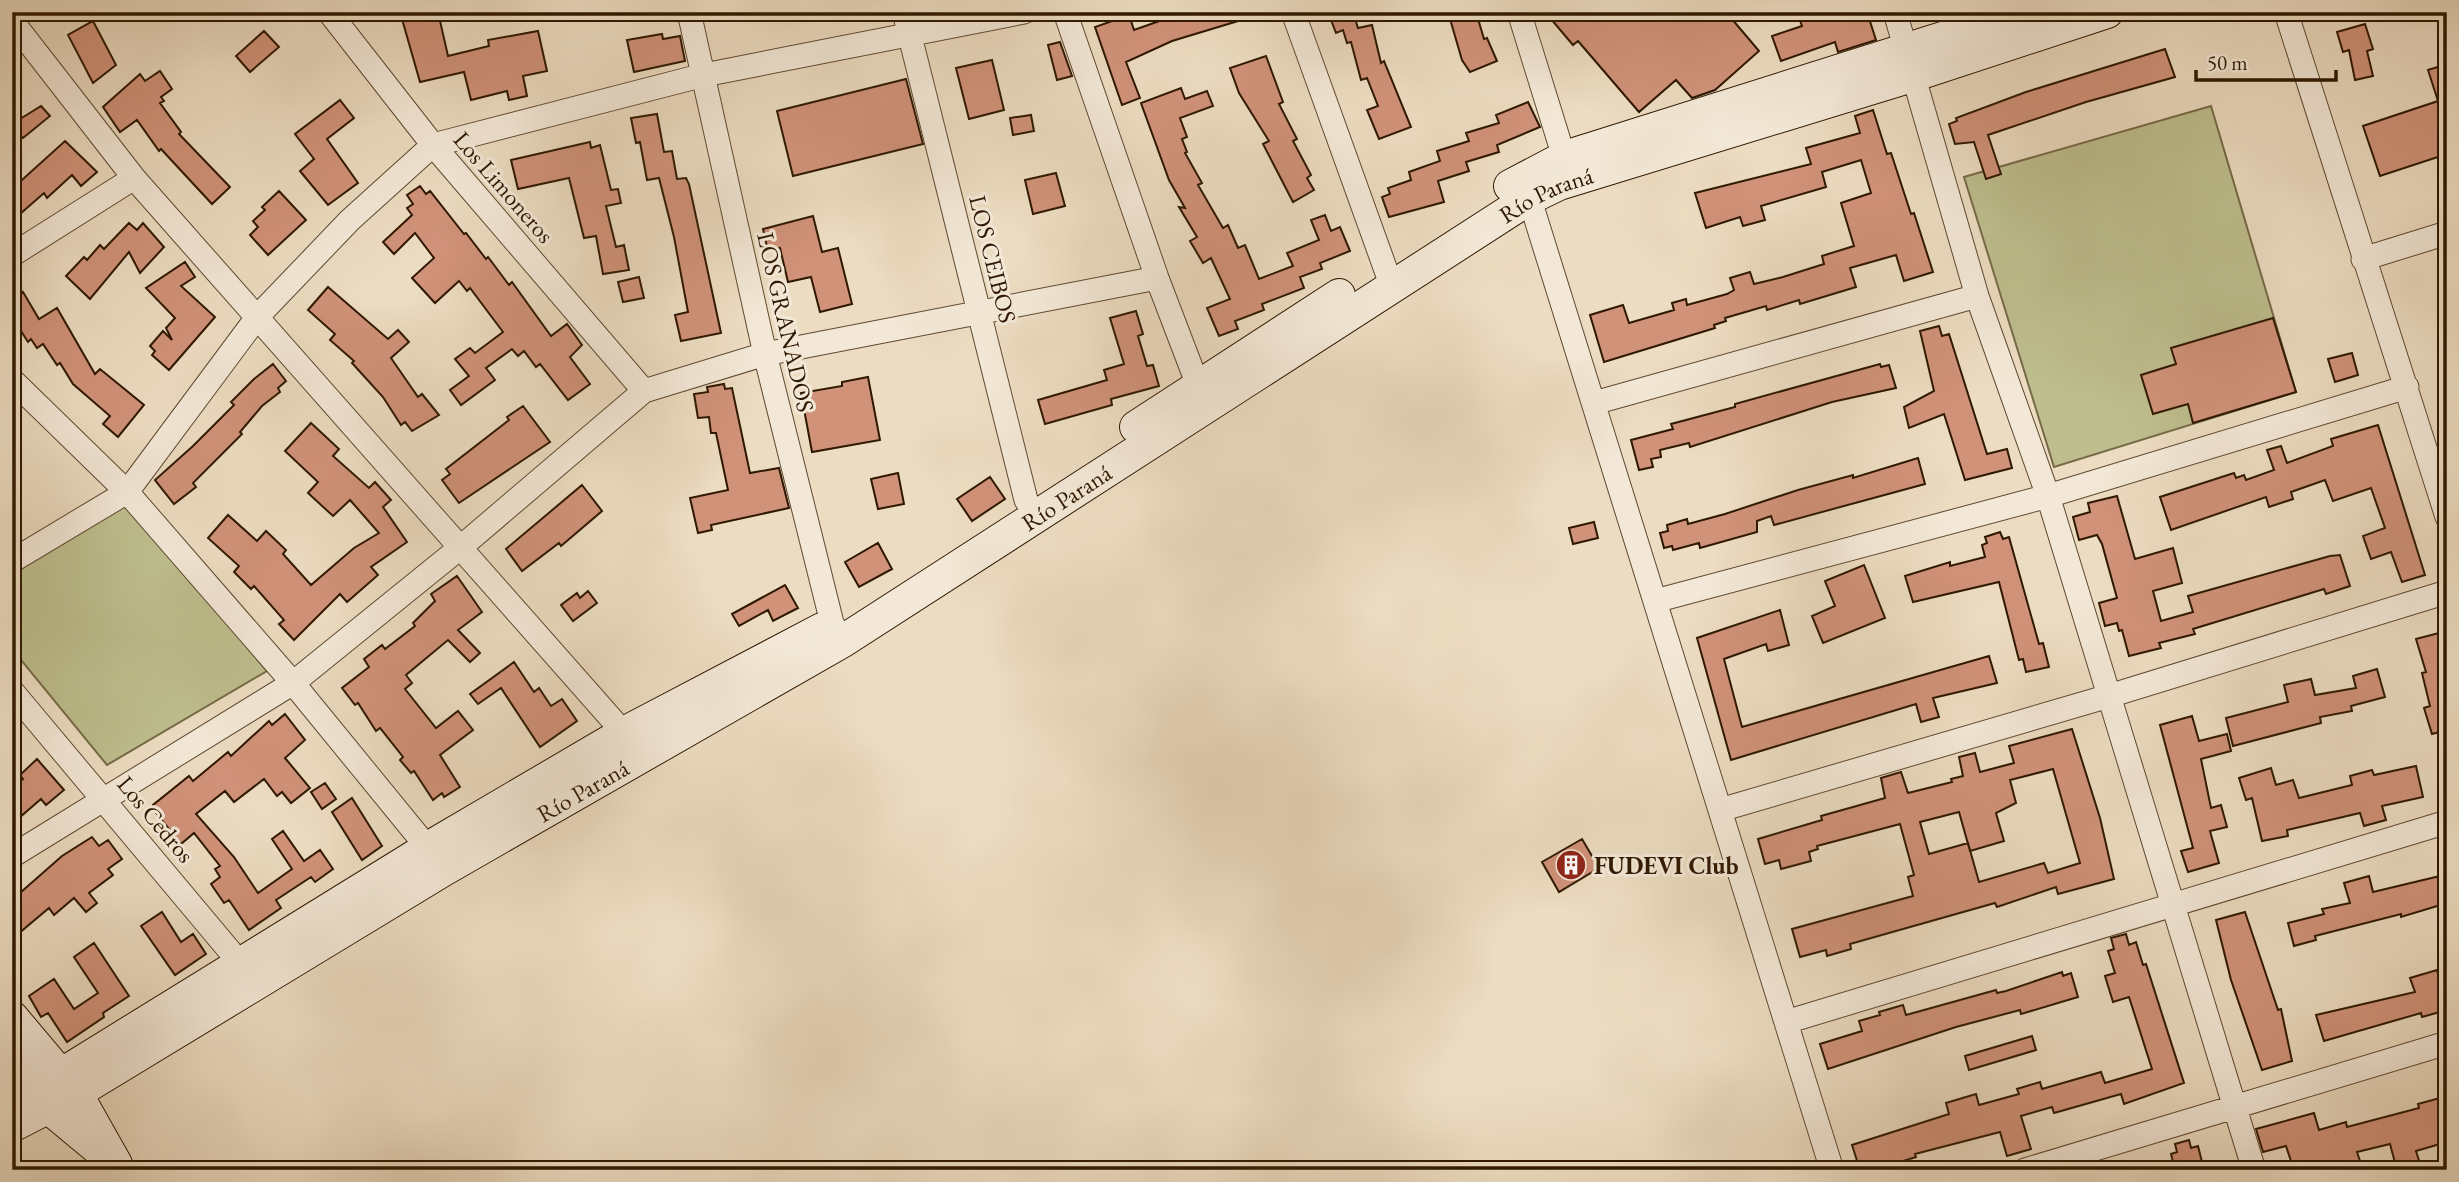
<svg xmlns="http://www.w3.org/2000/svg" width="2459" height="1182" viewBox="0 0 2459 1182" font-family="'EB Garamond',serif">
<rect width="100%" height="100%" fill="#ecdcc1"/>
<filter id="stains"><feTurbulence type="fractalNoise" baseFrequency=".00286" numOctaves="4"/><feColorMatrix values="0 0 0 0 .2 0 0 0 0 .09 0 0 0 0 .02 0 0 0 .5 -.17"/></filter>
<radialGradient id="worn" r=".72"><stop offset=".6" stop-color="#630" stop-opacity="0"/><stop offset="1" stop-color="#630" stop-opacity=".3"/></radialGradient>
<path fill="#bebe8e" stroke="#766b47" stroke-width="2" d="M2211 106 2296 392 2054 467 1964 177Z
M115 489 267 671 107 765 12 649V553Z"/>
<path fill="#d09279" stroke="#2f1800" stroke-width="2" fill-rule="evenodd" d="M400 12H438L448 56 489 46 488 40 538 31 547 71 523 76 527 96 509 100 507 91 471 100 464 72 420 82Z
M1163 12 1258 15 1172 41 1126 62 1140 98 1122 105 1095 27 1129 15 1134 30 1165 19Z
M1328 12H1353L1358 28 1372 25 1381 63 1384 61 1411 127 1379 139 1367 110 1378 106 1367 78 1361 80 1351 42 1347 43 1343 30 1336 33Z
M1448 12H1476L1484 39 1487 38 1497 61 1470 72 1462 60Z
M1545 12H1726L1759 51 1715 90 1692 98 1676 80 1639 112 1578 41 1573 45Z
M1797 12H1867L1876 40 1838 52 1835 42 1781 61 1772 36 1802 26Z
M93 21 116 65 93 83 68 35Z
M2365 24 2373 49 2367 51 2373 76 2355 80 2349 50 2343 52 2337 32Z
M264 31 279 47 250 72 236 56Z
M662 34 663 39 680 36 685 61 634 72 627 40Z
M1060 42 1072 76 1057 80 1048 45Z
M2165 49 2175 77 2086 102 1988 135 2001 174 1986 179 1974 142 1955 144 1949 124 1957 121 1956 118 2026 92Z
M1266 56 1283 102 1279 104 1297 139 1293 141 1311 175 1307 178 1314 190 1293 202 1263 144 1269 141 1239 93 1230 68Z
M992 60 1004 110 969 119 956 68Z
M2447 64V154L2380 176 2363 126 2438 101 2428 70Z
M160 71 172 89 161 97 164 101 160 103 181 132 179 134 230 187 212 204 161 149 159 151 137 120 120 132 103 107 140 74 145 81Z
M906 79 923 144 793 176 777 111Z
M1181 88 1185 99 1207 91 1213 106 1180 118 1187 137 1182 139 1187 152 1185 153 1202 183 1198 185 1223 228 1228 225 1238 248 1245 245 1259 279 1293 266 1287 253 1319 240 1311 220 1325 215 1331 231 1340 227 1350 251 1320 263 1322 269 1300 277 1304 288 1262 304 1264 310 1235 321 1238 329 1219 336 1207 308 1230 299 1211 258 1203 263 1190 241 1197 237 1179 207 1185 208 1169 180 1141 103Z
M340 100 354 118 327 139 358 183 328 205 300 171 314 159 295 134Z
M1528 102 1540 127 1497 145 1499 152 1466 162 1469 171 1438 181 1444 202 1389 217 1382 197 1390 194 1388 188 1411 180 1409 172 1440 161 1437 151 1469 141 1466 133 1499 123 1496 115Z
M41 106 50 116 23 138 12 128V124Z
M1873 110 1887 154 1891 153 1911 214 1914 213 1933 272 1904 281 1896 255 1850 268 1856 287 1800 304 1799 300 1767 310 1766 306 1725 318 1726 321 1714 325 1715 328 1604 362 1590 315 1623 305 1629 323 1674 310 1672 303 1686 299 1687 305 1727 294 1734 290 1730 278 1750 272 1754 284 1783 277 1824 264 1822 256 1854 246 1841 203 1871 193 1861 160 1822 172 1826 187 1761 206 1765 220 1743 226 1740 217 1706 228 1695 193 1811 164 1806 148 1860 133 1855 116Z
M657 114 664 152 672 151 677 179 686 178 689 184 721 333 681 341 675 315 688 312 674 237 659 178 647 180 640 142 636 143 631 118Z
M1031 115 1034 131 1013 135 1010 118Z
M65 141 97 172 81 186 72 175 47 198 44 193 12 221V189Z
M590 142 591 148 600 145 611 190 618 189 621 203 606 206 616 247 624 245 629 270 603 274 596 236 584 238 569 178 518 189 511 160Z
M1056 173 1065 206 1033 214 1025 180Z
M420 186 426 194 430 191 464 234 466 233 486 259 488 257 509 285 512 282 551 336 567 324 582 345 570 357 590 384 568 400 540 364 536 367 524 351 518 356 512 349 486 368 495 380 461 405 450 390 469 376 455 359 470 348 475 353 503 332 470 288 467 291 459 281 435 303 412 278 434 258 415 233 394 254 383 242 412 215 407 208 413 204 407 195Z
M279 191 306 220 268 255 250 235 258 227 253 221 265 210 262 207Z
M813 216 822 252 838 248 852 304 820 312 811 277 788 282 780 248 768 251 763 229Z
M129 223 137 230 143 223 164 247 140 273 129 252 90 299 66 276 84 257 87 260 100 245 104 249Z
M185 262 195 277 181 286 215 317 169 370 152 355 155 351 150 346 163 331 172 340 166 328 175 318 146 288Z
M639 277 644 298 623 302 618 282Z
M328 287 388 339 398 330 409 342 391 358 418 397 422 394 439 415 412 431 405 422 401 425 383 397 352 363 354 361 330 340 335 334 308 310Z
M23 292 39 319 57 308 95 374 100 369 144 405 118 437 103 424 110 416 73 384 60 363 57 365 43 344 37 348 31 339 28 342 12 317V299Z
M1136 311 1143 334 1138 336 1147 366 1153 365 1159 386 1111 399 1112 405 1045 424 1038 400 1107 380 1104 370 1124 364 1110 318Z
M2273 318 2296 392 2193 423 2188 404 2153 414 2141 375 2176 364 2171 348Z
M1939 326 1942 336 1949 334 1987 454 2007 449 2012 468 1965 480 1944 414 1909 428 1904 407 1934 391 1920 331Z
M2352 353 2358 375 2335 382 2328 359Z
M273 364 286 381 278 388 280 392 262 406 240 432 242 434 193 483 196 487 174 504 155 480 193 446 234 405 231 402 254 379Z
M1880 364 1881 367 1889 365 1896 388 1832 402 1690 447 1689 443 1660 450 1661 457 1651 459 1653 467 1639 470 1631 440 1673 429 1671 424 1735 407V404Z
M868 377 880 440 812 452 801 393 842 386V382Z
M724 384 725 389 732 388 750 473 779 468 789 508 711 525 712 530 698 533 690 498 728 490 716 433H711L709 417 698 418 694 394 708 392 707 387Z
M523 406 550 442 459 503 442 480 450 474 446 469 509 420 507 417Z
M311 423 339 449 333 456 369 488 375 482 391 500 383 507 407 542 371 567 378 575 347 602 340 594 294 640 279 624 284 620 254 586 251 589 234 572 239 566 208 538 228 515 257 541 266 531 286 550 283 554 311 585 354 548 379 533 350 500 333 516 308 493 318 482 285 451Z
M2378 425 2425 575 2402 582 2391 552 2371 559 2363 536 2385 528 2371 488 2333 501 2325 480 2291 492 2293 499 2269 507 2266 497 2171 530 2160 497 2234 473 2236 478 2244 475 2246 480 2274 470 2267 450 2281 446 2287 463 2333 446 2331 439Z
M1918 458 1925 484 1774 525 1771 516 1757 521V532L1700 548 1699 543 1673 550 1672 546 1664 548 1660 533 1668 531 1667 525 1687 519 1688 524 1725 514 1798 490 1853 475V478Z
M898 473 904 504 878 509 871 479Z
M990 477 1005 499 972 521 957 499Z
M582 485 602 511 561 546 559 543 522 571 506 549Z
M2117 496 2135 559 2173 548 2182 583 2153 591 2161 621 2193 612 2188 596 2330 556 2340 555 2350 586 2326 594 2324 589 2193 629 2195 634 2159 643 2161 648 2129 656 2122 630 2119 631 2117 623 2105 626 2099 603 2117 598 2102 544 2097 535 2079 540 2073 517 2090 512 2088 503Z
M1594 522 1598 538 1573 544 1569 528Z
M2000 532 2003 539 2009 537 2039 644 2043 643 2049 667 2026 672 2023 659 2019 660 1999 582 1913 602 1905 576 1950 562V566L1985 557 1982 545 1987 543 1985 537Z
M878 543 892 569 859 587 845 562Z
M1864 565 1885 618 1823 643 1812 616 1835 606 1825 581Z
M457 576 482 612 458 630 480 653 470 662 448 640 406 675 412 683 405 689 436 728 458 711 473 730 440 755 460 787 444 797 442 793 433 800 414 771 411 773 400 760 403 757 380 728 376 731 358 703 355 705 342 688 369 667 364 659 382 645 385 649 415 626 413 623 435 601 431 594Z
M785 585 798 608 773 621 768 610 739 626 732 614Z
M588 591 597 603 573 621 561 605 577 593 580 598Z
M1780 610 1789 645 1768 651 1766 644 1724 659 1742 727 1989 656 1997 683 1933 698 1939 717 1921 722 1916 704 1731 760 1697 638Z
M2443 632 2447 644V730L2432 734 2424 708 2430 706 2422 673 2426 672 2416 639Z
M514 662 534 692 539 688 551 706 562 699 577 721 540 747 501 688 478 704 470 694Z
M2377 669 2385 697 2351 706 2352 711 2320 717 2321 723 2233 746 2226 718 2288 702 2284 685 2311 679 2315 695 2356 688 2353 676Z
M285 714 305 740 285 758 310 788 291 803 282 792 277 796 264 779 234 802 225 791 196 814 234 857 258 893 292 869 272 839 283 831 304 861 320 850 333 869 315 882 311 877 276 900 281 908 249 930 229 900 224 903 211 884 220 877 215 869 220 866 194 833 181 844 154 810 153 805 189 776 193 781 228 752 231 756 269 721 272 725Z
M2192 716 2199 741 2227 734 2231 751 2201 759 2211 808 2221 805 2227 827 2210 831 2219 863 2188 872 2181 851 2193 848 2160 725Z
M2072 729 2100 818 2114 879 2058 894 2056 887 1997 907 1995 903 1850 944 1851 949 1827 956 1826 950 1800 957 1792 929 1913 896 1908 877 1914 875 1900 824 1817 846 1818 849 1809 852 1811 861 1781 869 1779 860 1765 864 1758 839 1822 820 1821 816 1885 798 1881 778 1901 772 1908 793 1952 782 1951 779 1963 776 1959 757 1975 753 1980 772 2014 763 2009 746ZM2053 769 2080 863 2048 873 2044 863 1979 882 1968 843 1929 854 1920 822 1959 812 1970 851 2004 841 1996 813 2016 803 2010 780Z
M37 759 64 790 46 805 41 799 12 824V788L23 779 20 775Z
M2416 766 2423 797 2382 806 2386 820 2364 826 2360 813 2287 830 2288 836 2262 841 2252 798 2246 800 2239 778 2271 768 2276 785 2293 780 2299 798 2352 785 2350 776 2372 770 2374 775Z
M325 783 336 799 322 809 311 792Z
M352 798 382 846 362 860 332 812Z
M92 837 99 846 108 840 122 859 108 869 113 875 89 893 97 903 86 912 74 898 54 915 49 908 12 939V900L62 856Z
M1582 839 1599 868 1559 892 1542 862Z
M2369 876 2373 892 2440 876 2447 903 2401 917V914L2315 936 2316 940 2294 946 2288 923 2324 914 2322 909 2350 903 2344 883Z
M162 912 181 942 193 934 206 954 175 975 141 926Z
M2245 912 2278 1010 2281 1009 2292 1061 2262 1070 2231 980 2216 920Z
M2126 934 2129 945 2136 942 2143 965 2146 964 2184 1083 2124 1104 2121 1094 2054 1113 2052 1107 2021 1116 2031 1149 2007 1156 2000 1132 1915 1154 1916 1157 1874 1170H1860L1852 1145 1949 1114 1946 1103 1976 1094 1979 1105 2019 1094 2017 1089 2040 1082 2042 1089 2101 1072 2105 1083 2152 1069 2129 997 2113 1002 2105 976 2115 973 2108 951 2114 949 2111 938Z
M94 943 129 996 103 1013 104 1017 67 1042 48 1013 41 1017 29 996 54 979 74 1009 98 993 74 957Z
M2437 970 2447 1010 2422 1017 2421 1013 2324 1041 2316 1015 2415 992 2410 978Z
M2062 972 2063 976 2071 973 2078 997 2021 1014 2020 1010 1956 1027 1828 1069 1820 1044 1862 1031 1859 1021 1880 1015 1879 1012 1903 1005 1906 1015 1996 990 1997 993 2006 991Z
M2032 1036 2036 1050 1969 1070 1965 1056Z
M2447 1096V1142L2416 1151 2422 1170H2397L2390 1144 2357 1152 2363 1170H2294L2286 1146 2263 1152 2256 1129 2314 1113 2319 1130 2346 1122 2347 1127 2419 1108 2418 1104Z
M2189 1140 2191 1148 2198 1146 2204 1170H2175L2171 1154 2177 1152 2175 1144Z"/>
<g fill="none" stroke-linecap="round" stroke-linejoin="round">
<g stroke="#5e4930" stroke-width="25">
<path id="street" d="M329 12 433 145 644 391
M689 12 765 354 832 623 843 641
M904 12 1026 500 1036 517
M1065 12 1157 278 1204 401
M1293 12 1392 287
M1519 12 1568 170
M1895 12 1977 296 2048 496 2254 1170
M2286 12 2447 517
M12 21 134 178 624 733 631 746
M1525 184 1832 1170
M12 255 134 178
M2363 259 2447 233
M12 380 127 492 293 683 436 858
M1594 403 1977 296
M12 561 127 492 258 316 350 220 433 145 704 75 1024 12
M1655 601 2048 496 2407 387
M12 691 250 975
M1720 810 2109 696 2447 592
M12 856 293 683 461 547 644 391 765 354 1157 278
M1786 1022 2447 822
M2025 1170 2447 1043"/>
</g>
<g stroke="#2f1800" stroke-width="34">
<g id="secondary">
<path d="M1510 186 1565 157 2025 12"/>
<path d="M1136 427 1339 295"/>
<path d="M12 1017 76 1093 116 1164"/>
<path d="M12 1062 49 1108 102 1152"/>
<path d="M12 1101 62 1074 428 848 624 733 822 629"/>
<path id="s1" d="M12 1126 76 1093 445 869 843 641 1530 198 1559 184 1915 75 2107 12"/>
</g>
</g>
<use href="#street" stroke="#f3e8d7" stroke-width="23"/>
<use href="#secondary" stroke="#f3e8d7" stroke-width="32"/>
</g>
<defs>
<g id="building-disc" transform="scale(1.575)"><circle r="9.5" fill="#8f2418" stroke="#f3e8d7"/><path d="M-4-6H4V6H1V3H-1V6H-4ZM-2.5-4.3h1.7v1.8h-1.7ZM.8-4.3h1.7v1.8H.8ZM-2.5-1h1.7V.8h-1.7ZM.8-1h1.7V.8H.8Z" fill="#fff"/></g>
</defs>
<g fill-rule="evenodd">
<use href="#building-disc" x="1571" y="865"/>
</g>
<g text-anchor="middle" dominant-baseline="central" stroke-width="6" stroke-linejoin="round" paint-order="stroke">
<g font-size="24" fill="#2f1800" stroke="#f3e8d7">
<text transform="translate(504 187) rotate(49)">Los Limoneros</text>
<text stroke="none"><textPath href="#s1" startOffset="1796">Río Paraná</textPath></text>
<text transform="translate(993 259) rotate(76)">LOS CEIBOS</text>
<text transform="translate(786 322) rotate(77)">LOS GRANADOS</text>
<text stroke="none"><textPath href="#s1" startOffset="1228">Río Paraná</textPath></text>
<text stroke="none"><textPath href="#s1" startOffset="662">Río Paraná</textPath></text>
<text transform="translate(156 819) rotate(50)">Los Cedros</text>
</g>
<g font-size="24" font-weight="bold" fill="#2f1800" stroke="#f3e8d7" text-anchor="start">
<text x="1594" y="865">FUDEVI Club</text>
</g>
</g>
<rect width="2459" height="1182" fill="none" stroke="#ecdcc1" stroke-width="42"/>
<rect x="14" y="14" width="2431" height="1154" fill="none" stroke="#2f1800" stroke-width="3.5"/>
<rect x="21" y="21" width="2417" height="1140" fill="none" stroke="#2f1800" stroke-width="2"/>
<path d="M2196 70v10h140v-10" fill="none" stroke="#2f1800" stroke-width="3.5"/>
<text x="2207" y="70" font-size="21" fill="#2f1800" stroke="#f3e8d7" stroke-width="5" paint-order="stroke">50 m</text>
<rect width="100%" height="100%" filter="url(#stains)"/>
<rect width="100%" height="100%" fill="url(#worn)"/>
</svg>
